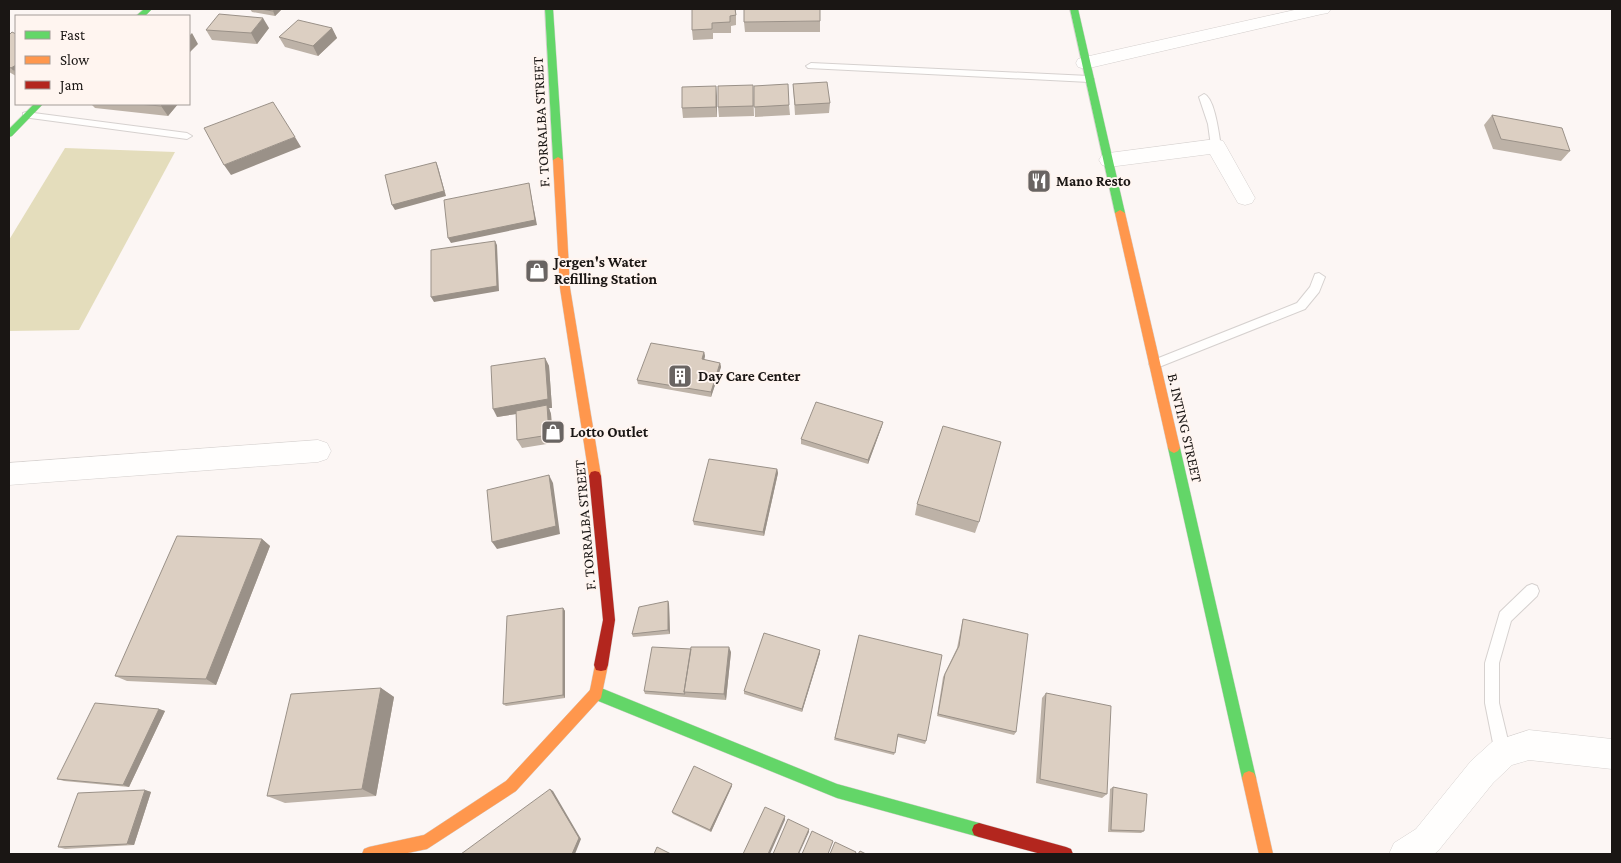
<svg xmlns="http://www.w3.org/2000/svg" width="1621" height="863" viewBox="0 0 1621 863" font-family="'Crimson Pro',serif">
<rect width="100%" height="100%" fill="#fcf6f4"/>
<path fill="#e4ddbc" d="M65 148 175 152 79 330 9 331V240Z"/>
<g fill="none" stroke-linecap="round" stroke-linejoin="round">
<g stroke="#d6d1cf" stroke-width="2">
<path id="lane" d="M811 63 1089 76 1094 79 1089 82 808 68 806 66Z
M1204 94C1215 98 1219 135 1221 146L1216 149 1211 146 1208 124 1199 97Z
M26 112 187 133 192 136 187 139 23 117V113Z
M1319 273 1325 277 1319 292 1305 309 1159 367H1151L1149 364 1151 361 1297 303 1310 287 1315 274Z
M1532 584 1537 586 1539 591 1537 596 1511 621 1499 663V703L1511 753 1508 758 1503 761 1498 758 1495 753 1485 703V663L1500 612 1527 586Z"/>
</g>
<g stroke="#d6d1cf" stroke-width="1">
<path id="street" d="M1299 9H1331L1328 13 1322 14 1085 69 1078 67 1076 63 1078 59 1085 57Z
M1216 139 1223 141 1226 146 1255 198 1252 203 1245 205 1238 203 1210 154 1109 167 1102 165 1099 160 1102 155 1109 153Z
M318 440 327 443 331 451 327 459 318 462 9 485V463Z
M1529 730 1612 739V769L1529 760 1512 765 1493 783 1438 851 1434 854H1389L1394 843 1416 829 1471 761 1492 742Z"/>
</g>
<g stroke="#d6d1cf" stroke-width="1">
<path id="fast" d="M144 9H152L145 16H136Z
M545 9H553L563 160 558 163 553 160Z
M1070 9H1078L1125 213 1120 216 1115 213Z
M34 104H43L12 136 9 137V129Z
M1174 443 1178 445 1180 448 1256 778 1254 783 1249 785 1244 783 1242 778 1168 448 1170 445Z
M596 686 837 784 979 823 984 825 986 830 984 835 979 837 837 798 591 698 589 693 591 688Z"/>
</g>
<g stroke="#d6d1cf" stroke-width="1">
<path id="slow" d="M558 157 563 160 570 288 601 476 599 480 595 481 591 480 589 476 560 288 553 160Z
M1120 210 1125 213 1180 448 1178 451 1174 453 1170 451 1168 448 1115 213Z
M601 659 606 660 608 665 601 698 516 791 427 849 403 854H362L364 849 369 847 424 835 506 781 590 690 596 660Z
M1249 771 1254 773 1256 778 1273 854H1259L1242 778 1244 773Z"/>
</g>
<g stroke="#d6d1cf" stroke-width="1">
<path id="jam" d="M595 471 599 472 601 476 615 620 608 665 606 670 601 671 596 670 594 665 603 620 589 476 591 472Z
M979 823 1066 847 1071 849 1073 854H1041L979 837 974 835 972 830 974 825Z"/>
</g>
<use href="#lane" fill="#fffefd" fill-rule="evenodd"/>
<use href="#street" fill="#fffefd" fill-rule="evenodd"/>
<use href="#fast" fill="#63d668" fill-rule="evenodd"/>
<use href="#slow" fill="#ff974d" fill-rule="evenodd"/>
<use href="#jam" fill="#b3261e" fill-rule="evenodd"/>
</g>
<path fill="#bdb2a7" d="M250 9H282L275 16 252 12Z
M692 9H736V25L731 26V33H713V39L693 40 692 30Z
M820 21V32H745L744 22Z
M269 28 257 44 212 40 206 30Z
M332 28 337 38 318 56 285 47 279 37Z
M16 34V76L9 72V35Z
M793 84 830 103 829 113 795 115Z
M753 85 754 116 719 117 718 107Z
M754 86 789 105 790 115 755 117Z
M717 96V117L683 118 682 108Z
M91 104H178L168 116 95 108Z
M1492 115 1570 151 1561 161 1493 149 1484 125Z
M704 352 705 356 704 360 720 363 721 367 711 397 638 384 637 380Z
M545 358 549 366 552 408H549L551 414 553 443 522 448 517 440 516 414 497 417Z
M882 426 868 464 801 444V439Z
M777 469 778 473 764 536 694 525 693 521Z
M917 504 979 522 975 533 915 515Z
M262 539 270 546 216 685 127 681 115 676Z
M668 601 669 604 670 634 633 637 632 634Z
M563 608 565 611V698L506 706 503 704Z
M963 619 1016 732 1014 735 937 716 943 677 957 648 962 623Z
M859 635 926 741 925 744 898 737 894 755 834 740Z
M820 650V653L802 712 744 694V691Z
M731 652 726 700 645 694 644 691Z
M381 688 394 697 376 796 285 803 267 796Z
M1046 693 1107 794 1102 798 1036 783 1042 698Z
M159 709 165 711 129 787 64 781 57 779Z
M732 786 711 832 673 814 672 812Z
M1113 787 1144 831 1141 833 1108 832 1110 789Z
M145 790 151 792 134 845 65 849 58 847Z"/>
<path fill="#9a9188" d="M274 9H282L275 16 273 11Z
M263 18 269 28 257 44 251 33Z
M332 28 337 38 318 56 313 46Z
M192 33 198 44 189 53V36Z
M16 65V71L13 70 16 74 11 68Z
M716 86 717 96V117L716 107Z
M163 104H178L168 116 161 106Z
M295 137 301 147 231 175 224 165Z
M436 162 438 167 446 196 395 210 392 205Z
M529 183 530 189 537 225 451 243 448 238Z
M495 241 497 245 499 291 434 302 431 297Z
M704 352 705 356 703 364 702 359Z
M545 358 549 366 552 408H549L551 414 553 443 549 435 547 409 497 417 493 409Z
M720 363 721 367 711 397V392Z
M883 422 882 426 868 464V460Z
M777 469 778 473 764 536 763 532Z
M549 475 553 483 560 534 497 549 492 542Z
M262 539 270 546 216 685 206 679Z
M668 601 669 604 670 634 668 630Z
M563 608 565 611V698L563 695Z
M729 647 731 652 726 700 724 694Z
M820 650V653L802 712V709Z
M381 688 394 697 376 796 362 789Z
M159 709 165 711 129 787 123 785Z
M732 784V786L711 832 710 830Z
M550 789 553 791 581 839 575 854H572Z
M145 790 151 792 134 845 127 844Z
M785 816V820L770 854H768Z
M809 829V832L799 854H798Z"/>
<path fill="#dccfc2" stroke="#9a9188" d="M260 9H274L273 11Z
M692 9H735L736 15 730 16V22L712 23V29L692 30Z
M744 9H820V21L744 22Z
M219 14 263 18 251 33 206 30Z
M298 20 332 28 313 46 279 37Z
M12 32 16 34V65L11 68 9 67V35Z
M827 82 830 103 795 105 793 84Z
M788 84 789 105 754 107V86Z
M753 85V106L718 107V86Z
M716 86V107L682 108V87Z
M273 102 295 137 224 165 204 128Z
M138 104H163L161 106Z
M1492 115 1562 128 1570 151 1501 139Z
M436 162 444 191 392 205 385 175Z
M529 183 535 220 448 238 444 200Z
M495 241 497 286 431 297V250Z
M651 343 704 352 702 359 720 363 711 392 637 380Z
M545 358 548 399 493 409 491 366Z
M816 402 883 422 868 460 801 439Z
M547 405 549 435 517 440 516 411Z
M943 426 1001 442 979 522 917 504Z
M709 459 777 469 763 532 693 521Z
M549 475 556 526 492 542 487 490Z
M177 536 262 539 206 679 115 676Z
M668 601V630L632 634 639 607Z
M563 608V695L503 704 507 616Z
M963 619 1028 634 1016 732 938 714 945 674 959 646Z
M764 633 820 650 802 709 744 691Z
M859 635 942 655 926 741 898 734 895 753 835 738Z
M652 647 691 649 684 692 685 694 644 691Z
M691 647H729L724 694 684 692Z
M381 688 362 789 267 796 291 694Z
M1046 693 1111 706 1107 794 1040 779Z
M95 703 159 709 123 785 57 779Z
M694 766 732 784 710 830 672 812Z
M1113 787 1147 794 1144 831 1111 830Z
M550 789 579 838 572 854H461Z
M145 790 127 844 58 847 78 793Z
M765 807 785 816 768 854H743Z
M788 819 809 829 798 854H773Z
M812 831 833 841 828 854H802Z
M835 842 856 852 855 854H830Z
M657 847 671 854H654Z
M860 851 866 854H858Z"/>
<defs>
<g id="restaurant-square" transform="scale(1.25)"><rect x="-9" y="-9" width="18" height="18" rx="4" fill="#696462" stroke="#fff5f0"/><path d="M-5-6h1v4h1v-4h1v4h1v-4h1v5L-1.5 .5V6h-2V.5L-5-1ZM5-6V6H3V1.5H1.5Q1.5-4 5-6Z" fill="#fff"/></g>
<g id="shop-square" transform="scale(1.25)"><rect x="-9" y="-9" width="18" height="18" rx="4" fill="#696462" stroke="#fff5f0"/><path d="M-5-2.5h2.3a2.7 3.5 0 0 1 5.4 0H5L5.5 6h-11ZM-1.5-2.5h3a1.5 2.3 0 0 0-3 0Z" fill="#fff"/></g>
<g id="building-square" transform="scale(1.25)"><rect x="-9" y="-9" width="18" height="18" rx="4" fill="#696462" stroke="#fff5f0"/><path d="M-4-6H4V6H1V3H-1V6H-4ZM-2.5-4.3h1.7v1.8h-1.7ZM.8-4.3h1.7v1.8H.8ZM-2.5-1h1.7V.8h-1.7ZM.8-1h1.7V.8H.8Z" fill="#fff"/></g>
</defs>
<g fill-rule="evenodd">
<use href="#restaurant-square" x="1039" y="181"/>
<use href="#shop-square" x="537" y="271"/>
<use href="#building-square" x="680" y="376"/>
<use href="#shop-square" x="553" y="432"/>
</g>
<g text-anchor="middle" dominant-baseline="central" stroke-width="4" stroke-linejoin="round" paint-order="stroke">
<g font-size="15" fill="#1a1614" stroke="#fff5f0">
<text transform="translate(541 122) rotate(-93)">F. TORRALBA STREET</text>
<text transform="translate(1185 428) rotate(77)">B. INTING STREET</text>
<text transform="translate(585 525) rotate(-95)">F. TORRALBA STREET</text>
</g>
<g font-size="15" font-weight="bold" fill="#1a1614" stroke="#fff5f0" text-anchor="start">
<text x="1056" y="181">Mano Resto</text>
<text x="554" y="262">Jergen's Water<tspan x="554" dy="17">Refilling Station</tspan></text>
<text x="698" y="376">Day Care Center</text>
<text x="570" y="432">Lotto Outlet</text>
</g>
</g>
<rect width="1621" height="863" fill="none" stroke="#1a1614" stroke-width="20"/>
<rect x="15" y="15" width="175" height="90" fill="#fff5f0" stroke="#a39c98"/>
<rect x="25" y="31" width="25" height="8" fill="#63d668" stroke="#a39c98"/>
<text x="60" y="40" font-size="15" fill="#1a1614">Fast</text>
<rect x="25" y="56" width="25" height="8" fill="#ff974d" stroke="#a39c98"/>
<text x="60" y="65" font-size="15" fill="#1a1614">Slow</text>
<rect x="25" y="81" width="25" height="8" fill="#b3261e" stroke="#a39c98"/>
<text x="60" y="90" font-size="15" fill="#1a1614">Jam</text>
</svg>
